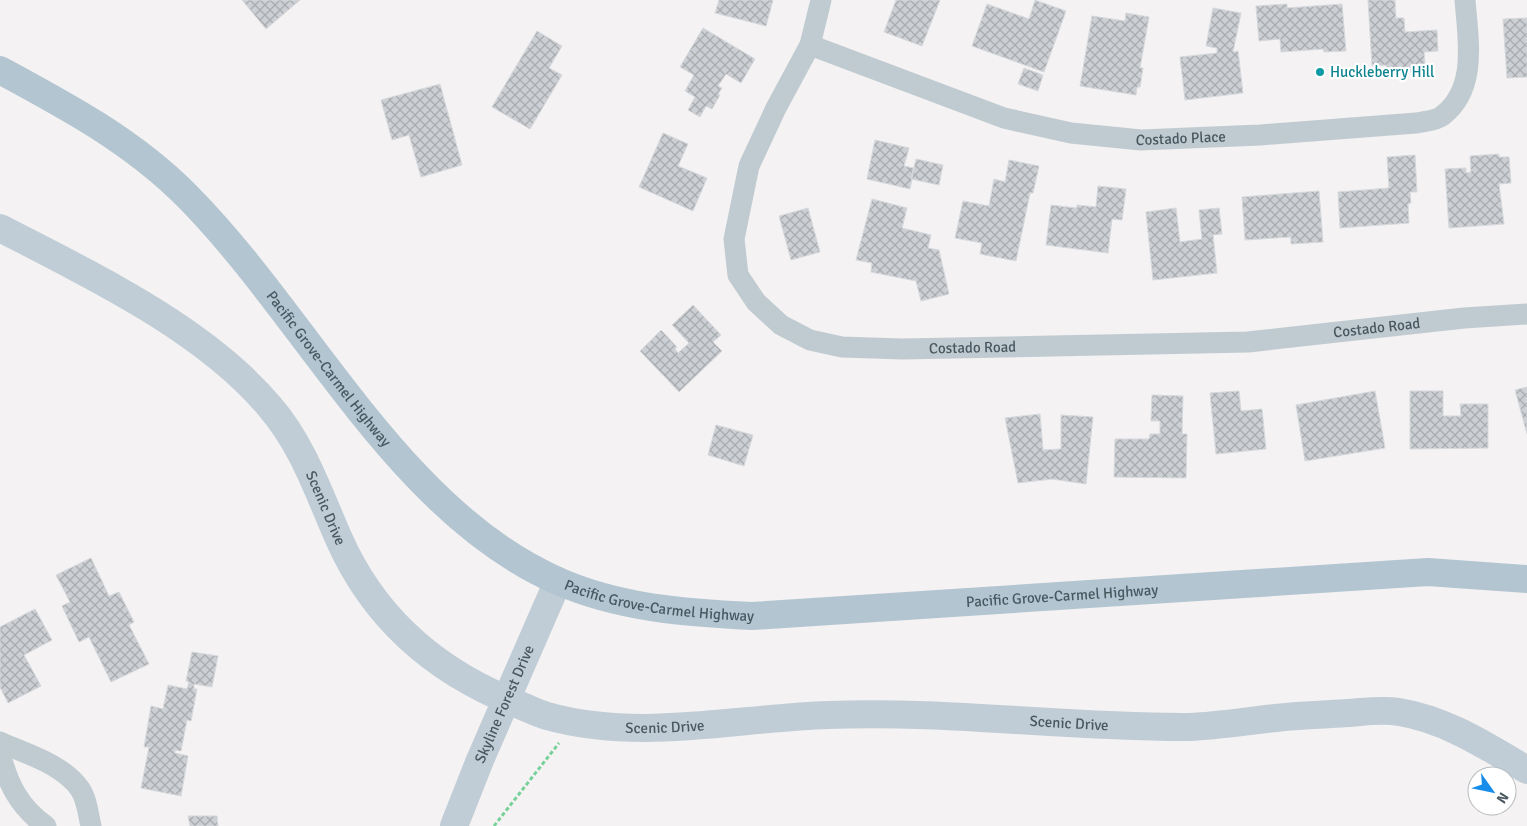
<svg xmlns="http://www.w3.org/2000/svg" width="1527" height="826" viewBox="0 0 1527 826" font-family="Signika,sans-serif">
<defs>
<pattern id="building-cross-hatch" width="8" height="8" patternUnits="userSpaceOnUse" patternTransform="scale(1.25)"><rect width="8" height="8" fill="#ccd0d4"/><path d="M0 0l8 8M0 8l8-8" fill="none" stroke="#a8acaf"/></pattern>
</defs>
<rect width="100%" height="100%" fill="#f4f2f2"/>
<path fill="url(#building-cross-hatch)" stroke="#d6d9dd" d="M242 0H300L266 29Z
M719 0H773L766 26 715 13Z
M896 0H940L922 46 884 32Z
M1035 0 1066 11 1044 72 972 46 987 4 1029 19Z
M1368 0H1395L1396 18H1404L1405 32 1437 30 1438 51 1424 52 1425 64 1411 65 1412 72 1387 74 1386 65 1372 66Z
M1287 4V8L1342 4 1346 51 1324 52 1323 49 1281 52 1280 39 1259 41 1256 6Z
M1213 8 1241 13 1233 52 1238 51 1243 93 1185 100 1180 57 1217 53V48L1206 46Z
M1126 13 1149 17 1140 68H1143L1140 87H1137L1136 95 1080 86 1092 16 1125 21Z
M1527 18V77L1507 78 1503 19Z
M703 28 755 59 741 83 726 74 718 86 722 88 718 94 720 95 712 109 706 106 700 117 688 110 695 97 685 91 694 75 680 67Z
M537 31 562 46 549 68 562 75 530 129 492 107Z
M1024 68 1043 75 1038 91 1018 84Z
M440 84 462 165 421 177 409 135 392 140 381 100Z
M663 133 688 144 678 166 707 178 693 211 639 187Z
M875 140 909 148 904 166 914 168 910 189 867 179Z
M1499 154V157H1509L1511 183 1499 184 1504 224 1449 228 1445 169 1466 168V173L1471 172 1470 156Z
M1415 155 1417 192H1410L1411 203 1408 204 1409 223 1340 228 1338 192 1389 188 1387 157Z
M916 159 943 165 939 185 911 179Z
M1009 160 1039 166 1033 193H1030L1016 261 980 254 982 243 955 238 963 201 989 206 994 179 1005 182Z
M1098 186 1126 189 1122 220 1112 219 1108 253 1046 245 1051 205 1077 208V205L1096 207Z
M1319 191 1323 242 1291 244V237L1245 240 1242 197Z
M872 199 907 208 902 228 931 235 928 248 939 250 949 294 921 301 916 281 871 272 872 263 856 260Z
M808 208 820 252 791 260 779 216Z
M1176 208 1180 242 1202 239 1199 210 1219 208 1222 234 1213 235 1217 273 1153 280 1146 212Z
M693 305 721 335 713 342 722 351 679 392 640 351 661 330 677 347 675 349 678 353 689 343 672 325Z
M1527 387V434L1515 390Z
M1239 391 1241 411 1262 409 1266 449 1216 454 1210 393Z
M1375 391 1385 448 1305 461 1296 405Z
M1410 391H1443V416H1461L1460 404H1488V448L1410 449Z
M1152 395 1183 396 1182 434H1187L1186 478 1114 477 1115 439H1149L1150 434H1160V421H1151Z
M1040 414 1043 450 1061 449V415L1093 417 1086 484 1052 479 1018 483 1005 418Z
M716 425 753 435 744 466 708 455Z
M91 558 109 596 119 592 134 622 129 625 149 664 111 682 89 637 79 642 62 606 70 602 56 575Z
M35 609 52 640 24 655 41 686 8 703 0 687V627Z
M192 652 218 656 212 687 194 684V689H197L191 721 187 720 181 751 175 750V753L188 756 181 796 141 788 149 747H144L151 706 163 709 168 685 187 689 189 682 186 681Z
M188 816H217L218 826H190Z"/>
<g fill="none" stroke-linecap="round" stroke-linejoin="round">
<path stroke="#78d19a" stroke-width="3" stroke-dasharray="4 2.5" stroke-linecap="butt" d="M494 826 559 743"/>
<g stroke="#c0cbd1" stroke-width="21">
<path id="s1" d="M821 0 810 45 776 108 749 166 734 239 738 275 756 302 781 325 810 340 842 347 902 349 1248 342 1464 318 1527 314"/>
<path id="s2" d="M810 45 1004 118 1071 133 1141 140 1260 135 1416 123C1424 121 1436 121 1442 116 1478 89 1468 39 1465 0"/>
<path d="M0 742C26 754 63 764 80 789 87 799 88 814 91 826"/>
<path d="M0 753C8 784 19 807 46 826"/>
</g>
<g stroke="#c0cdd6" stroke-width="28">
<path id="s3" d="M0 228C89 274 205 329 270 407 303 445 319 494 339 539 374 618 435 671 515 703 525 707 536 713 547 716 640 742 735 718 828 715 948 710 1068 728 1189 727 1218 726 1247 721 1276 718 1300 715 1323 715 1347 713 1365 712 1382 709 1399 712 1445 719 1488 747 1527 770"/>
<path id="s4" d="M454 826 480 760 558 581"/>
</g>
<path stroke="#b2c5d1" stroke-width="28" id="s5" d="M0 70C67 106 134 142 188 197 307 317 399 512 558 581 619 608 687 613 752 616L1428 572 1527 579"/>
</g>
<circle fill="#0f9aa8" stroke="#fff" stroke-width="2" cx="1320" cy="72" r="5"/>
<g text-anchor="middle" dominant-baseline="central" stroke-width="4.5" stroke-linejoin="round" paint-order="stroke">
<g font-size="15" fill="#0d838f" stroke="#fff" text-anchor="start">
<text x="1330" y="72">Huckleberry Hill</text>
</g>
<g font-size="15" fill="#495860" stroke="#fff">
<text stroke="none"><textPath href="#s2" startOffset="386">Costado Place</textPath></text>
<text stroke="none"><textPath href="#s1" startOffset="960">Costado Road</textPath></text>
<text stroke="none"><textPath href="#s1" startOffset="555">Costado Road</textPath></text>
<text stroke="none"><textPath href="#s5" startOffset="450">Pacific Grove-Carmel Highway</textPath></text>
<text stroke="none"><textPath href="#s3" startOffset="442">Scenic Drive</textPath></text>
<text stroke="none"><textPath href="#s5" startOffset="1275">Pacific Grove-Carmel Highway</textPath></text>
<text stroke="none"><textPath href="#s5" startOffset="870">Pacific Grove-Carmel Highway</textPath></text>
<text stroke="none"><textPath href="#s4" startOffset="132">Skyline Forest Drive</textPath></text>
<text stroke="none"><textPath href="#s3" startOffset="1281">Scenic Drive</textPath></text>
<text stroke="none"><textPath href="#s3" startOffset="876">Scenic Drive</textPath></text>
</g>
</g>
<g transform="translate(1492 791) rotate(123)"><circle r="24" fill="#ffffff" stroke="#b6bcbf"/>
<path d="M0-4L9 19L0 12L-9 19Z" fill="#168ceb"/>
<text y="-8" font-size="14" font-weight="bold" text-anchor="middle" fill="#495860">N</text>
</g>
</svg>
